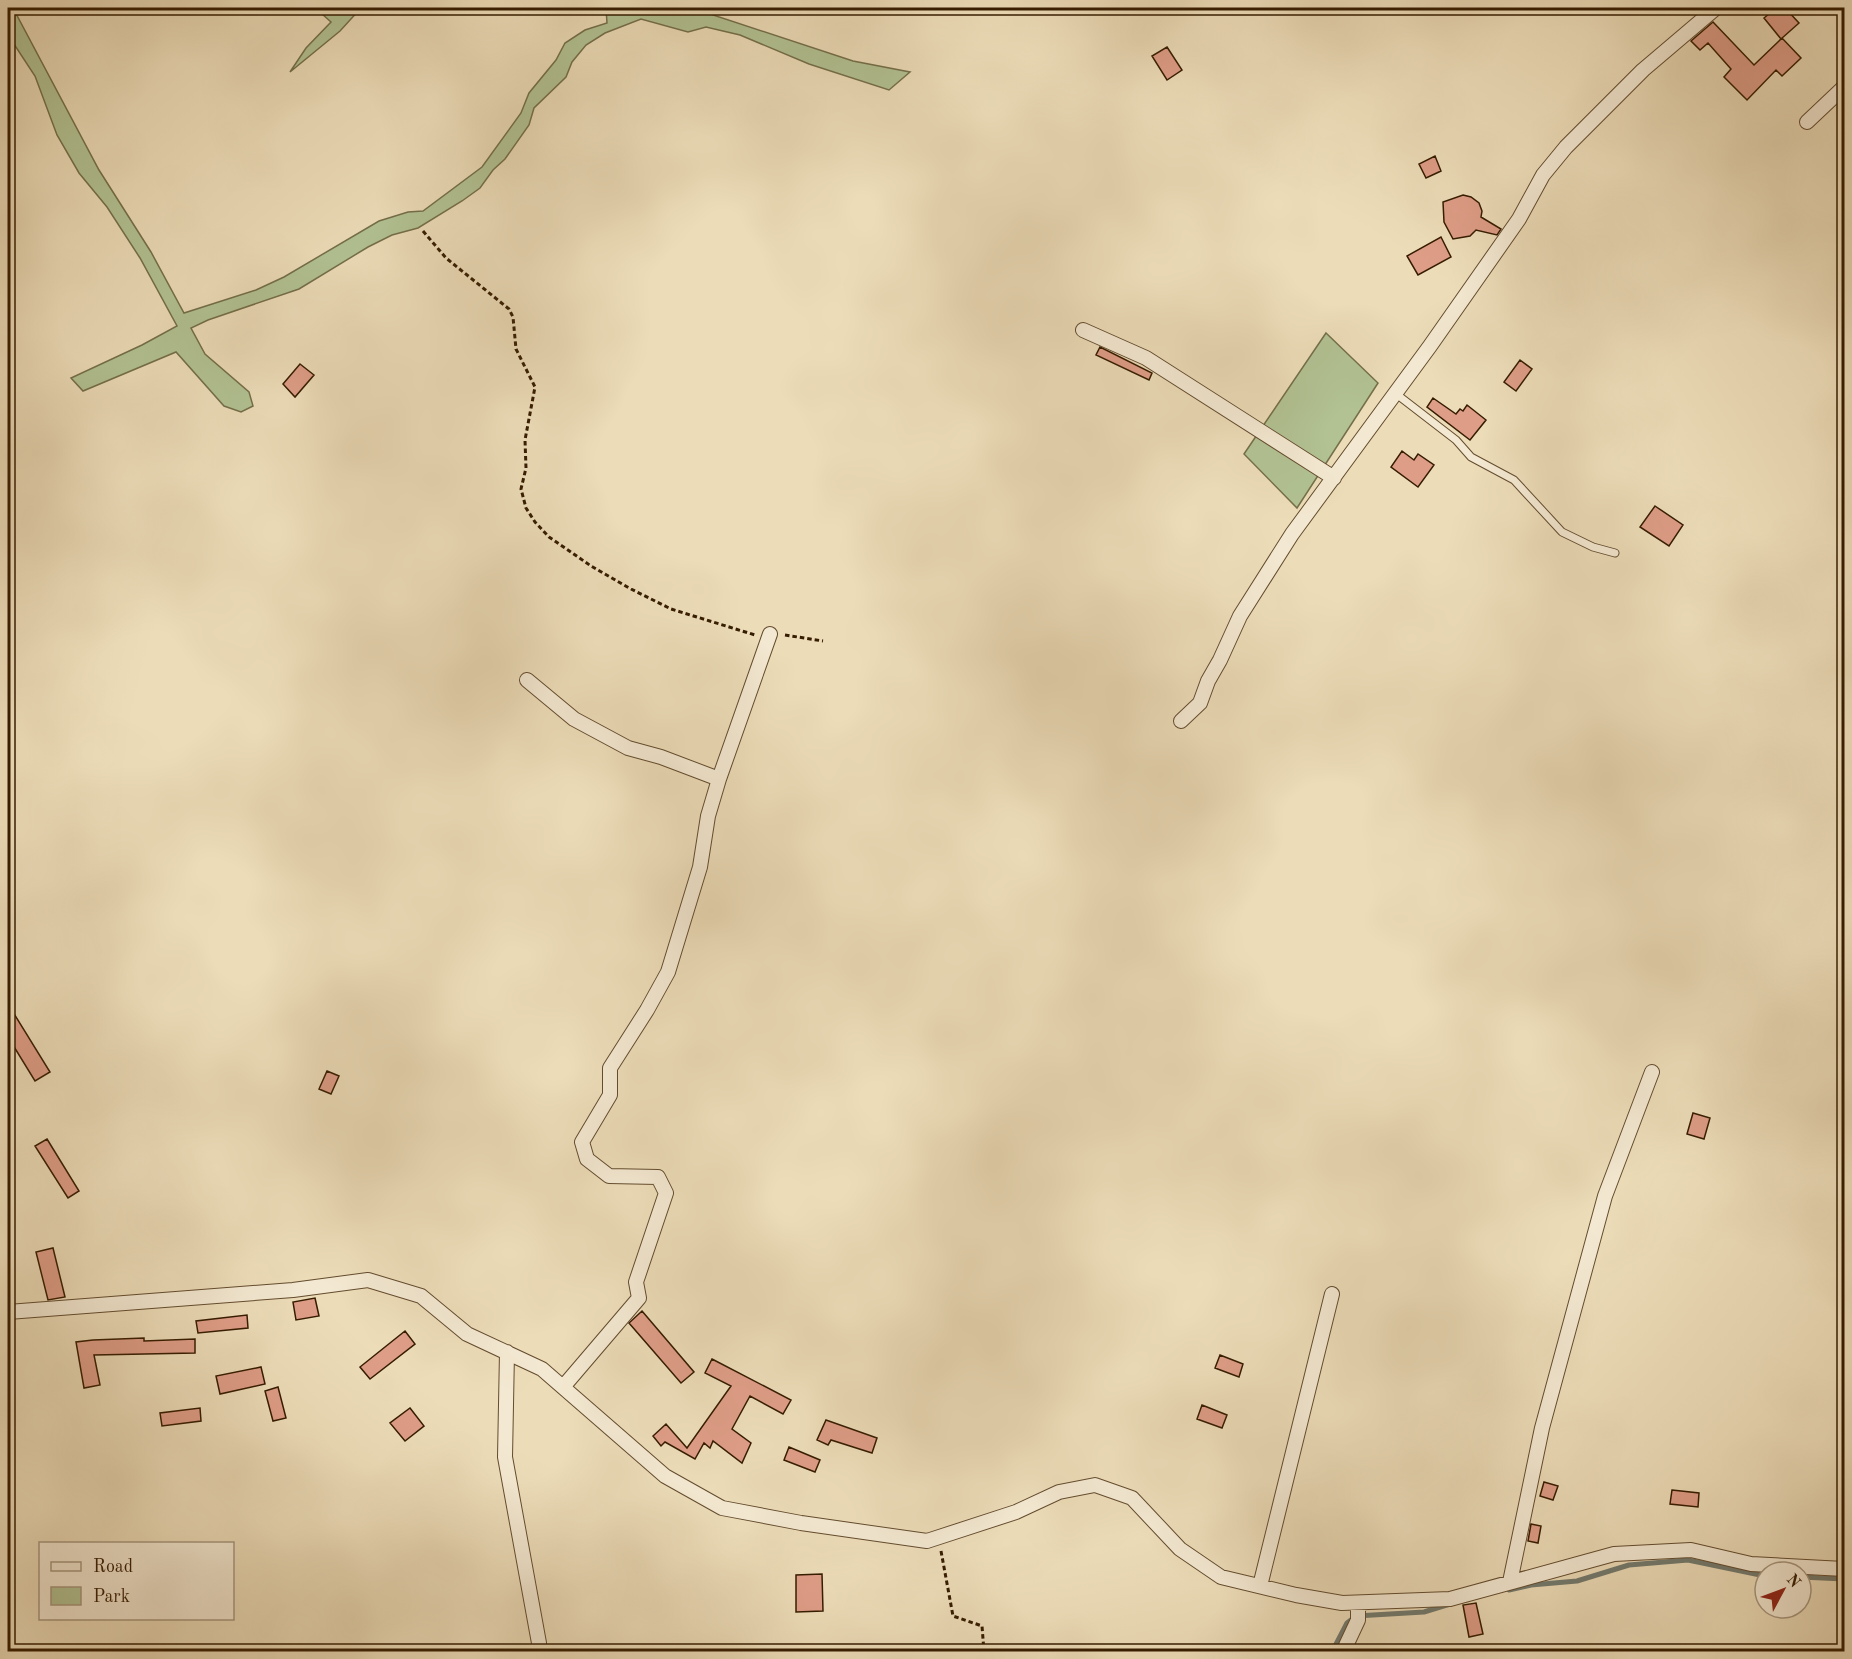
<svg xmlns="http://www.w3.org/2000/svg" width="1852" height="1659" viewBox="0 0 1852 1659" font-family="'Old Standard TT',serif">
<rect width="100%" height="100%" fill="#ecdcb8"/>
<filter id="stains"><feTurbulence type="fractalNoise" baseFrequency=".00333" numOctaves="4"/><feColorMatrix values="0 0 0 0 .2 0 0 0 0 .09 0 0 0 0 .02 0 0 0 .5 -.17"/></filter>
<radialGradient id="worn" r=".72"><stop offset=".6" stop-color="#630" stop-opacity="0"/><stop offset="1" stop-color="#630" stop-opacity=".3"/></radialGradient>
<path fill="#b2c293" stroke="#746f4a" stroke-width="1.5" d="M8 8H13L99 170 151 252 184 313 256 290 284 277 379 221 408 212 423 211 482 167 521 113 529 93 556 60 565 43 585 30 607 23 606 8H636L644 13 650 8H692L853 61 910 72 889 90 809 64 740 35 706 27 688 32 641 19 605 33 586 45 572 62 566 77 534 108 529 125 505 159 493 170 480 188 462 201 418 228 392 235 368 247 299 289 208 320 191 328 205 354 249 392 253 406 241 412 224 406 176 352 83 391 71 378 142 345 177 326 140 258 107 207 79 173 57 135 35 76 8 35Z
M327 8H361L340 31 290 72 306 48 331 22 321 13Z
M1326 333 1378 383 1297 508 1244 454Z"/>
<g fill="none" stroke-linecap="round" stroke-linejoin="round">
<path stroke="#737a6e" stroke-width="5" d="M1801 1577 1844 1579
M1509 1590 1531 1585 1577 1581 1629 1565 1688 1560 1765 1576
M1332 1652 1347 1623 1356 1616 1424 1612 1450 1604"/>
</g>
<path fill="#de9d87" stroke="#361c00" stroke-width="1.5" d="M1776 8H1785L1799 23 1781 39 1764 18Z
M1713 22 1754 65 1782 38 1801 58 1782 76 1776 70 1747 100 1724 77 1731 69 1708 43 1700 50 1691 41Z
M1167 47 1182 70 1167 80 1152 56Z
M1435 156 1441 171 1426 178 1419 164Z
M1463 195 1471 197 1479 203 1482 211 1481 217 1501 229 1497 235 1476 230 1470 236 1453 239 1444 222 1443 202Z
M1441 237 1451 257 1418 275 1407 256Z
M1100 347 1152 373 1149 380 1096 355Z
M1520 360 1532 369 1516 391 1504 382Z
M300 364 314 375 295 397 283 384Z
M1433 398 1456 414 1460 409 1463 411 1467 405 1486 420 1470 440 1427 407Z
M1402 451 1414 460 1418 454 1434 465 1418 487 1391 467Z
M1655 506 1683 525 1669 546 1640 527Z
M8 1004 50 1072 35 1081 8 1037Z
M327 1071 339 1076 331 1094 319 1089Z
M1693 1113 1710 1118 1704 1139 1687 1134Z
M47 1139 79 1191 68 1198 35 1146Z
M53 1248 65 1297 48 1300 36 1252Z
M315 1298 319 1316 296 1320 293 1302Z
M642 1311 694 1372 681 1383 629 1323Z
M247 1315 248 1328 198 1333 196 1321Z
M405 1331 415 1344 370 1379 360 1367Z
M144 1338V1341L195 1339V1353L94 1355 100 1385 84 1388 76 1342 93 1340Z
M1220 1355 1243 1364 1239 1377 1215 1368Z
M712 1359 791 1400 783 1414 750 1396 732 1429 751 1443 742 1463 713 1441 710 1448 704 1443 695 1459 665 1442 661 1446 653 1436 666 1424 687 1448 731 1386 705 1373Z
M261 1367 265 1384 220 1394 216 1376Z
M278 1387 286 1418 273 1421 265 1391Z
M1202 1405 1227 1415 1222 1428 1197 1419Z
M200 1408 201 1421 162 1426 160 1413Z
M410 1408 424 1426 405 1441 390 1423Z
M826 1420 877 1438 872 1453 831 1440 828 1445 817 1440Z
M789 1447 820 1460 815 1472 784 1460Z
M1544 1482 1558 1486 1553 1500 1540 1496Z
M1672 1490 1699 1493 1698 1507 1670 1504Z
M1531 1524 1541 1526 1538 1543 1528 1541Z
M822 1574 823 1611 796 1612V1575Z
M1476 1603 1483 1634 1469 1637 1463 1605Z"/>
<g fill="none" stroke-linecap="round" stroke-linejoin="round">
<g stroke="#644c2e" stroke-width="9">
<path id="lane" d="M1395 393 1456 440 1471 457 1514 480 1562 532 1593 547 1615 553"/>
</g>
<g stroke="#644c2e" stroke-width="16">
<path id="street" d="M1807 122 1844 87
M1083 330 1146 358 1334 478
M527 680 574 719 628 748 661 757 719 779 708 816 700 867 668 972 647 1010 610 1068V1095L582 1142 587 1159 609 1176 658 1177 666 1193 636 1282 639 1298 563 1387
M1181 721 1200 703 1208 681 1220 660 1240 616 1292 534 1430 346 1519 219 1543 175 1566 147 1643 70 1716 8
M719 779 770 634
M8 1312 293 1290 368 1280 421 1296 467 1334 542 1369 665 1476 722 1508 801 1523 927 1541 1016 1512 1059 1492 1095 1485 1132 1498 1180 1549 1221 1577 1296 1595 1342 1603 1450 1599 1614 1554 1691 1550 1751 1564 1844 1569
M507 1352 505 1457 539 1643 538 1652
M1510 1582 1542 1428 1605 1196 1652 1072
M1260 1586 1332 1294
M1343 1652 1358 1620V1603"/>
</g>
<path stroke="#361c00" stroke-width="3" stroke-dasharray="4.5 3" stroke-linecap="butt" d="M423 231 446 258 509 309 513 317 516 349 535 387 525 440 526 468 521 489 526 508 535 522 549 537 591 566 631 589 671 609 755 635
M785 635 823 641
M941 1551 953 1616 982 1626 984 1652"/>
<use href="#lane" stroke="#f3e8d1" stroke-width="7"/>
<use href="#street" stroke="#f3e8d1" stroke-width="14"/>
</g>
<rect width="1852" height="1659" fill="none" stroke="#ecdcb8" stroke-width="30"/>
<rect x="9" y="9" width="1834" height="1641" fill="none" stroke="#361c00" stroke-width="3"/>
<rect x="15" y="15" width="1822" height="1629" fill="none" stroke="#361c00" stroke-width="1.5"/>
<rect x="39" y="1542" width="195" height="78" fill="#f3e8d1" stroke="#a7967d" stroke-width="1.5"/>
<rect x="51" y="1562" width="30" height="9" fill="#f3e8d1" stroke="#a7967d" stroke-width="1.5"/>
<text x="93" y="1572" font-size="18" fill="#361c00">Road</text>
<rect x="51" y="1587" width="30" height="18" fill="#b2c293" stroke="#a7967d" stroke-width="1.5"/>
<text x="93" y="1602" font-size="18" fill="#361c00">Park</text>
<g transform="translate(1783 1590) rotate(49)"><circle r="28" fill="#f3e8d1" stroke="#a7967d" stroke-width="1.5"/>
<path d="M0-4.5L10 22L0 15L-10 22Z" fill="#8f2418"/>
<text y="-9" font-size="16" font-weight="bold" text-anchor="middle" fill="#361c00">N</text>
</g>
<rect width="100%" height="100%" filter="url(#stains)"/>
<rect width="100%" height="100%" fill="url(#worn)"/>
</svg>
